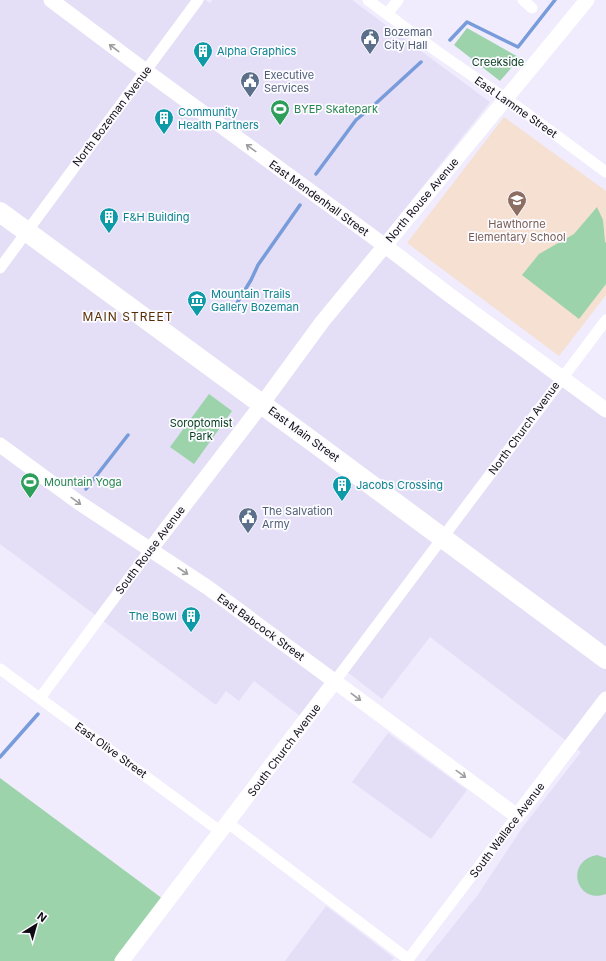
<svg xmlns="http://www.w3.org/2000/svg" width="606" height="961" viewBox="0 0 606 961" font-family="Inter,sans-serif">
<rect width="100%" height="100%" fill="#f0ecfd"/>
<path fill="#e4def7" d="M0 0H205L210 3 212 0H352L490 102 375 246 606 418V961H425L477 896 522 828 581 752 430 637 382 699 342 668 304 719 254 681 239 701 226 691 216 705 0 544Z
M388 733 467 790 431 839 352 782Z
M326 906 394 958 391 961H285Z"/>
<path fill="#f5e0d2" d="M504 117 606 191V295L559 356 407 243Z"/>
<path fill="#9cd3aa" d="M467 28 520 58 500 81 454 45Z
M597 207 603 220 605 242 606 243V284L579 319 522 275 539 254 574 234Z
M209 394 232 411 194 464 170 447Z
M0 778 163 899 116 961H0Z
M597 855 606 858V894C576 905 564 861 597 855Z"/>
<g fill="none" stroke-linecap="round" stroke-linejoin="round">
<path stroke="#789bda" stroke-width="3.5" d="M450 40 467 22 518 47 555 0
M316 174 356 120 373 106 421 62
M237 303 251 280 258 265 300 205
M86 489 128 435
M0 757 38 714"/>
<path stroke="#fff" stroke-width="11" d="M368 0 438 52 522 110 606 172
M523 0 532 8
M387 14 398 0
M0 268 198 0
M0 669 221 832
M335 681 606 320
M40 698 150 550
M228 823 408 959
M407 961 517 816"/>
<path stroke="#fff" stroke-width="15" d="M51 0 135 63 384 245 448 294 606 410
M0 445 78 502 207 587 517 816 606 699
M150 550 262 404 322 322 587 0
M122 961 335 681"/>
<path stroke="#fff" stroke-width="20" d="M0 212 316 444 606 659"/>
</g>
<defs><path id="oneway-shaft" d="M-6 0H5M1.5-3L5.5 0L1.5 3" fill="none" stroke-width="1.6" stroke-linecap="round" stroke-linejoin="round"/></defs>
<g stroke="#9e9da0">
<use href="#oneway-shaft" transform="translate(114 48) rotate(-143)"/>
<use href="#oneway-shaft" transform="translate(251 148) rotate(-144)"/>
<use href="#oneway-shaft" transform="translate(76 501) rotate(36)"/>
<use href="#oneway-shaft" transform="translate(183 571) rotate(33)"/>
<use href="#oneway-shaft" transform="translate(356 697) rotate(37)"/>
<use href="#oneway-shaft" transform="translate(461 774) rotate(36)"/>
</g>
<defs>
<g id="civic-pin" transform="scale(1)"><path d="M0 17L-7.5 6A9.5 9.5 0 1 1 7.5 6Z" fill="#5c6f8a" stroke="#fcfbff"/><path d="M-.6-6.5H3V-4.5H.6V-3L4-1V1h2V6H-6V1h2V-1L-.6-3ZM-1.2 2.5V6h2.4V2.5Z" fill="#fff"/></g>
<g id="building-pin" transform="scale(1)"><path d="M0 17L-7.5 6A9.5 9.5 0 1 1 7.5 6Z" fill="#0f9aa8" stroke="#fcfbff"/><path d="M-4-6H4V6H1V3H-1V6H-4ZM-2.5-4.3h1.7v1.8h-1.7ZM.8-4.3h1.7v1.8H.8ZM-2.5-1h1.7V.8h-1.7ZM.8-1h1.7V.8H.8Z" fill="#fff"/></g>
<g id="stadium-pin" transform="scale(1)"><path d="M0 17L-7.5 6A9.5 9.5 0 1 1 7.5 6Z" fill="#2e9e5b" stroke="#fcfbff"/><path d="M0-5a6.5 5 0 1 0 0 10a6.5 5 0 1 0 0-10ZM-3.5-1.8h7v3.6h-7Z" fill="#fff"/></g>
<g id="school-pin" transform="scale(1)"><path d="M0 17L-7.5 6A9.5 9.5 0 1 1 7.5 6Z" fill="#8d6e63" stroke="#fcfbff"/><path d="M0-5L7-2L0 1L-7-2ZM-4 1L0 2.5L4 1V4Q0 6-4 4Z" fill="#fff"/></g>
<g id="museum-pin" transform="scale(1)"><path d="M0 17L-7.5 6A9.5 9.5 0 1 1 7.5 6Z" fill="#0f9aa8" stroke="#fcfbff"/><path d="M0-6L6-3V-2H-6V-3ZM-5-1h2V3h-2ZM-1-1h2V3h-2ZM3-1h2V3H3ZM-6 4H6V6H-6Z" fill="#fff"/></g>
</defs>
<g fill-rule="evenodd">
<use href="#civic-pin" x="370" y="38"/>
<use href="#building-pin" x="203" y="51"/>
<use href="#civic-pin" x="250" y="81"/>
<use href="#stadium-pin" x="280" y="109"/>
<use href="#building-pin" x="164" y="118"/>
<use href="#school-pin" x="517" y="200"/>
<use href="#building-pin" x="109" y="217"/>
<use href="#museum-pin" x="197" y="300"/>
<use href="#stadium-pin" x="30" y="482"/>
<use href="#building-pin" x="342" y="485"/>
<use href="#civic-pin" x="248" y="517"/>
<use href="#building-pin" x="191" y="616"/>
</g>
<g text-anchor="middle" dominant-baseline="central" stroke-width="3.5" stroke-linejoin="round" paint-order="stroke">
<g font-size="11" fill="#4e5e75" stroke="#fcfbff" text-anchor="start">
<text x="384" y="32">Bozeman<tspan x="384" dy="13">City Hall</tspan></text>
<text x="264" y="75">Executive<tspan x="264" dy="13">Services</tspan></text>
<text x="262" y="511">The Salvation<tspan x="262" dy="13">Army</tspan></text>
</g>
<g font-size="11" fill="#0d838f" stroke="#fcfbff" text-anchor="start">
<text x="217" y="51">Alpha Graphics</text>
<text x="178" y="112">Community<tspan x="178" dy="13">Health Partners</tspan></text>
<text x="123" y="217">F&amp;H Building</text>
<text x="211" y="294">Mountain Trails<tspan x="211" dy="13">Gallery Bozeman</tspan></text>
<text x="356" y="485">Jacobs Crossing</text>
<text x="177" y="616" text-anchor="end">The Bowl</text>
</g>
<g font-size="11" fill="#043c1c" stroke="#fcfbff">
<text x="498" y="62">Creekside</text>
<text x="201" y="423">Soroptomist<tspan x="201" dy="13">Park</tspan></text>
</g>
<g font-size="11" fill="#0d0b11" stroke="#fcfbff">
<text transform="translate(516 107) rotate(35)">East Lamme Street</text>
<text transform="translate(112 116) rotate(-53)">North Bozeman Avenue</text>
<text transform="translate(319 198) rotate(36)">East Mendenhall Street</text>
<text transform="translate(422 200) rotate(-50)">North Rouse Avenue</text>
<text transform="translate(524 428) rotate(-54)">North Church Avenue</text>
<text transform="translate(304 434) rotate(36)">East Main Street</text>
<text transform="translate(150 550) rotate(-53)">South Rouse Avenue</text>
<text transform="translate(261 627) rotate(36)">East Babcock Street</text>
<text transform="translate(111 750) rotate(36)">East Olive Street</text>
<text transform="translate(284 750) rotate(-53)">South Church Avenue</text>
<text transform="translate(507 830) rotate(-53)">South Wallace Avenue</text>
</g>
<g font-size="11" fill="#27864d" stroke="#fcfbff" text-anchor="start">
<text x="294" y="109">BYEP Skatepark</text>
<text x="44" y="482">Mountain Yoga</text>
</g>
<g font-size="11" fill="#785e54" stroke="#fcfbff">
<text x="517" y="224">Hawthorne<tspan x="517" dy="13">Elementary School</tspan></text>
</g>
<g font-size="12" letter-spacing="1" fill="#562d01" stroke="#fcfbff">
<text x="128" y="316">MAIN STREET</text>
</g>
</g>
<g transform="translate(36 925) rotate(37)" stroke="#fcfbff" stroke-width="3" paint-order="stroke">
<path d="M0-3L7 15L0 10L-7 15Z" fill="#0d0b11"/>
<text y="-6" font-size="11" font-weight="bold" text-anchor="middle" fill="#0d0b11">N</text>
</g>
</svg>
